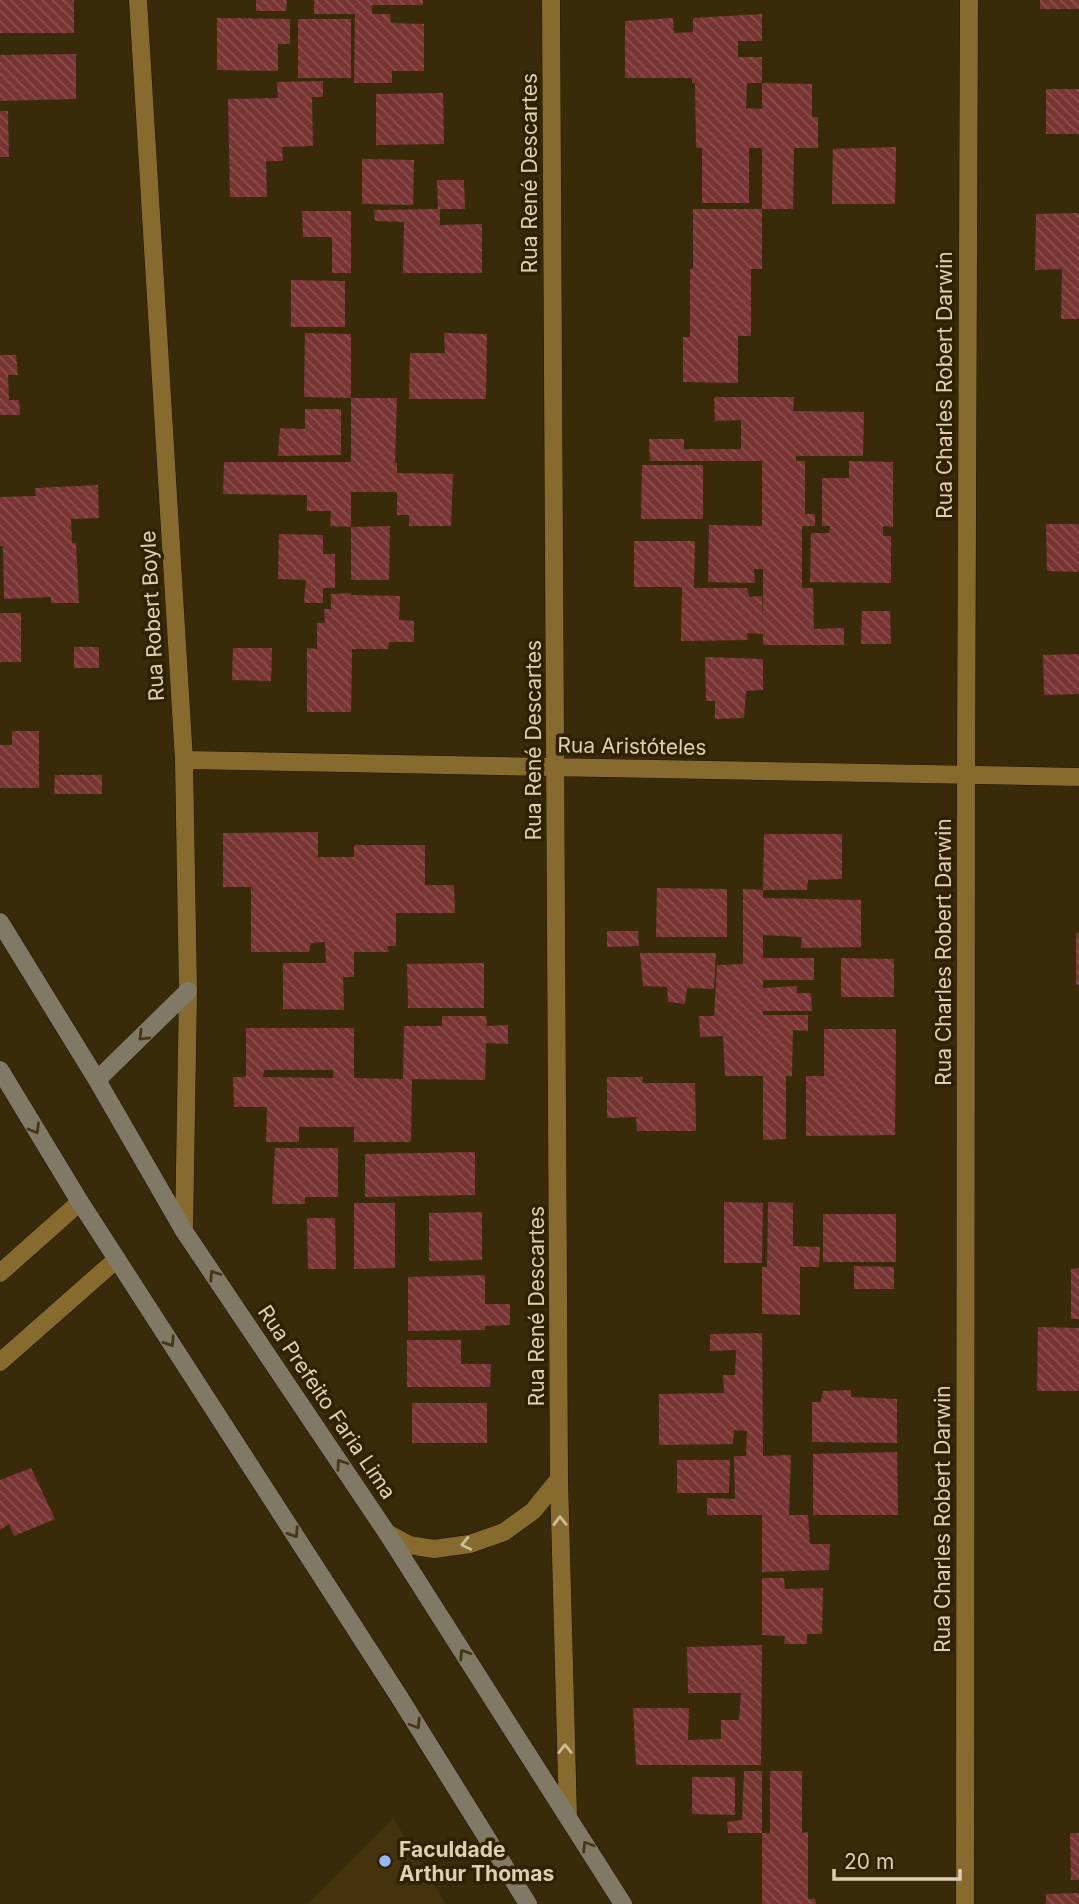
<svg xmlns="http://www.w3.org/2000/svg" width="1079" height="1904" viewBox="0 0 1079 1904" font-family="Inter,sans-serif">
<defs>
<pattern id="building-back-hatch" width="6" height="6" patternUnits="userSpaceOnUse" patternTransform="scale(1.75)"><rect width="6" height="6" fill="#783534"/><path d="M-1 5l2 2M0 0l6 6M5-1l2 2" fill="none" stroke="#8b514f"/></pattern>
</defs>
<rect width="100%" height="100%" fill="#392a0a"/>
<path fill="#44330d" d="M393 1818 446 1904H307Z"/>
<path fill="url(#building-back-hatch)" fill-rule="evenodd" d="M0 0H74V33H0Z
M256 0H287L286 11H256Z
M314 0H423V5H372V14H390L391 23 424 24V71H392V83H354L355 14H314Z
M1040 0H1079V9H1040Z
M762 14V41H738V57H762V83L812 84V117H818V148H794L793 209H762V148H749V203H702V148H696L695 83H692V78H625V21L673 18 674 33 693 32V18ZM747 83H762V109L746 108Z
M217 18 290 19V44H278V71L217 70Z
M298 19H351V78H298Z
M76 54V99L0 101V55Z
M323 81V97H312L313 146 282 147 283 161H266L267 197H230L228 99 278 98 277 82Z
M1046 89H1079V134H1046Z
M443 93 444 144 376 145V94Z
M0 111H8L9 157H0Z
M896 147 895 204H832L833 149Z
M362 159 414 160 413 205 362 204Z
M437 180H464L465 209H440V225L482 224V273H403L404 222 375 221 374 210 438 209Z
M693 209H762V269H751V336H738V383L683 382V337H690V269H693Z
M302 211H351V273H332V237H303Z
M1079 213V319H1061L1062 269 1035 270 1036 214Z
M291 280 345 281V327H291Z
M305 333 351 334V398L304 397Z
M444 333 487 334 486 399H409L410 353H445Z
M0 355H16L18 375H8L9 400H19L20 415H0Z
M714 397H794L793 411 864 412 863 456H796V461H805V514H815V526H802V588H813L814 629 844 628V645H763V634L747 633 748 640 681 641 682 587H634V541H695L694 588H747L749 597 762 596 763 624V569H754L755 583 708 582 709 525 762 526V461H650L649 439H684V449H741V420L715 421Z
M351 398H397L395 463H397V473L453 474 451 526H409V515H397V492H351V527L330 526 331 511H307V495L223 494 224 462H351Z
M305 409H341V455L278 456 280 428 305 429Z
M849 461 893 462V527L883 526V536H891V583L810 582 811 533H829L830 526H822V478H849Z
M642 465H703V519H641Z
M98 485 99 518 71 519 72 543H76L79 603H51V597L4 599 3 546H0V497L36 496 35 488Z
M1046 524H1079V572L1047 571Z
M390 526 389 580H351V527Z
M279 534 323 535V554H335V588H323V603H304L306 580 278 579Z
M351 593V595L400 596 399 620 414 621V642H389L388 649H352L351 712H307V648L317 649V623H325L324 609H331V594Z
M862 611H890L891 644H861Z
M0 613H21V662H0Z
M74 647H99V668H74Z
M233 648H272L271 681 232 680Z
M1079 654V694L1044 695 1043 655Z
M705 657 763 659V690L746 691 744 718 715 719V701H706Z
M12 731H39V788H0V745H12Z
M55 775H102V794H54Z
M318 832V857H354V845H425V885H454L455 913H396V946H387L389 952H354V977H343L344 1010 283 1009V963H326L325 942 311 943 309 952H251V887H223V833Z
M764 834H842V879L808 880 807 890H763Z
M657 888 727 889V937H656Z
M743 889 763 890V898L861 900V947L801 948 802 937 763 935V958H814V980H763V988L797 986V993H811L812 1011H763V1015H808V1031L793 1030 792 1076H786V1139L763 1140V1076H725L723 1036 700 1037 699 1016H714L717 965 743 964Z
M607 931H638L639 946 607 947Z
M1076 933H1079V985H1076Z
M640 953H716L714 989 687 988 685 1004 668 1002 667 987 643 986Z
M841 958 894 959V997H841Z
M484 963V1008H408L407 964Z
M442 1016H486L487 1026 508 1025V1044L486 1043 485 1080 412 1079 411 1142H354V1127H299V1142H266L267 1107H234L233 1077H246V1028H354V1078L403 1079 404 1026H442ZM264 1070H333V1078L263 1077Z
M824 1029H896L895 1135 806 1136V1076H824Z
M607 1077H643L642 1083H695L696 1131H637L636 1117 607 1118Z
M275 1148H338V1197H305V1204H272Z
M475 1152V1195L365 1197V1154Z
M724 1202 763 1203 762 1263H724Z
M768 1202 793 1203V1246L820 1247 819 1267H800V1315L762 1314V1267H767Z
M354 1203H395V1268L354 1269Z
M482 1212V1260L429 1261V1213Z
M823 1214H896V1262H823Z
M307 1218H335L336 1269H308Z
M854 1266 894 1267V1289H854Z
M1079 1268V1319H1071V1269Z
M485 1275V1304H510V1325L485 1326V1330L408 1331V1277Z
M1038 1327 1079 1328V1391H1037Z
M762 1333 763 1456 791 1455 789 1515H808L810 1544H830L829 1570 762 1572V1515H707V1498L735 1499 734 1456H746L747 1431 734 1430 733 1444 659 1445V1394L724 1393 723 1375H735L736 1350 710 1351V1334Z
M407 1340H461V1364H491L490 1387H407Z
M851 1390V1397L897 1399V1443L812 1442V1402H821L823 1391Z
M412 1403H487V1443H412Z
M897 1452 898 1515H813V1454Z
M677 1460H730L729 1493H677Z
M31 1468 55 1519 14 1536 9 1524 0 1530V1480Z
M762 1578H784L785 1589 823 1588 822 1634H807V1644H784L785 1636 762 1635Z
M762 1645 761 1765H636L633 1708H689L688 1740 721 1739V1720H739L741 1693H688L687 1647Z
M744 1771H762V1833H728L727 1822 742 1820Z
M770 1771H802V1833L808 1832V1899H815L816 1904H762V1833H770Z
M692 1777H735V1815L692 1814Z
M1070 1833H1079V1880H1071Z
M1079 1893V1904H1046V1894Z"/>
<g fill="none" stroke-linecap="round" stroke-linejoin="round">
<g stroke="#1d1403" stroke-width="19">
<path id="lane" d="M0 1273 80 1202
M0 1362 117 1259"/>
</g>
<g stroke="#1d1403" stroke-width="19">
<path id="street" d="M138 0 184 760 188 991 184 1231
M551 0 559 1479 568 1817
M184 760 1079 777
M387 1533 409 1545 434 1549 470 1544 504 1532 533 1511 559 1479
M965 1904 966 775 969 0"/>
</g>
<g stroke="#1d1403" stroke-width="19">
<path id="secondary" d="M0 922 97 1080 184 1231 387 1533 623 1904
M0 1070 80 1202 398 1695 528 1904
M97 1080 188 991"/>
</g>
<use href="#lane" stroke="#876a2e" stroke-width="18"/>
<use href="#street" stroke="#876a2e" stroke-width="18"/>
<use href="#secondary" stroke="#817865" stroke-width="18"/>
</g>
<defs><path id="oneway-chevron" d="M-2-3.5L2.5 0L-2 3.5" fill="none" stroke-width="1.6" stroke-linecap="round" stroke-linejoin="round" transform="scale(1.75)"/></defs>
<g stroke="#44371a">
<use href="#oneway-chevron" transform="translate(143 1036) rotate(135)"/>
<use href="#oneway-chevron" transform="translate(35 1129) rotate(59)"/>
<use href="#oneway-chevron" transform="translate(214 1275) rotate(-124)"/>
<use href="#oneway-chevron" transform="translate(170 1342) rotate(57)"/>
<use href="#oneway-chevron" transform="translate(341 1464) rotate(-124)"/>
<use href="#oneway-chevron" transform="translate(294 1533) rotate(57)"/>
<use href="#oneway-chevron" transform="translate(464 1654) rotate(-122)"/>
<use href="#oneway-chevron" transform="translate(416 1724) rotate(58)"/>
<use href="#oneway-chevron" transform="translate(587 1846) rotate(-122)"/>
</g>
<g stroke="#cebc98">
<use href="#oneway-chevron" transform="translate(560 1521) rotate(-91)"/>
<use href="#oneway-chevron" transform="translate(466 1544) rotate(167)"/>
<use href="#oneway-chevron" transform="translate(565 1749) rotate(-91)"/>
</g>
<circle fill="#93b7fd" stroke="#2f2101" stroke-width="2.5" cx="385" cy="1861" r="7"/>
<g text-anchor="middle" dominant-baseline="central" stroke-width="7" stroke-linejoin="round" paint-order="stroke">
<g font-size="21" fill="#e0d0b3" stroke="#2f2101">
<text transform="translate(529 173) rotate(-90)">Rua René Descartes</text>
<text transform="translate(944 385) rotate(-90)">Rua Charles Robert Darwin</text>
<text transform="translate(152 616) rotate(-93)">Rua Robert Boyle</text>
<text transform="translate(533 740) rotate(-90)">Rua René Descartes</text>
<text transform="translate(632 746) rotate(1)">Rua Aristóteles</text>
<text transform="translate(943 952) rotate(-90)">Rua Charles Robert Darwin</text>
<text transform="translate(536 1306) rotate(-90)">Rua René Descartes</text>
<text transform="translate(327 1402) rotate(56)">Rua Prefeito Faria Lima</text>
<text transform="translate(942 1519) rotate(-90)">Rua Charles Robert Darwin</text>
</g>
<g font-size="21" font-weight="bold" fill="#e0d0b3" stroke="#2f2101" text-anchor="start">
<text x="399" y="1849">Faculdade<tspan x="399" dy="24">Arthur Thomas</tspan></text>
</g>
</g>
<path d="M834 1869v10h126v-10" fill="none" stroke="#e0d0b3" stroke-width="3.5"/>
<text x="844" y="1869" font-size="21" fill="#e0d0b3" stroke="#2f2101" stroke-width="5" paint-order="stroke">20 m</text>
</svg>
